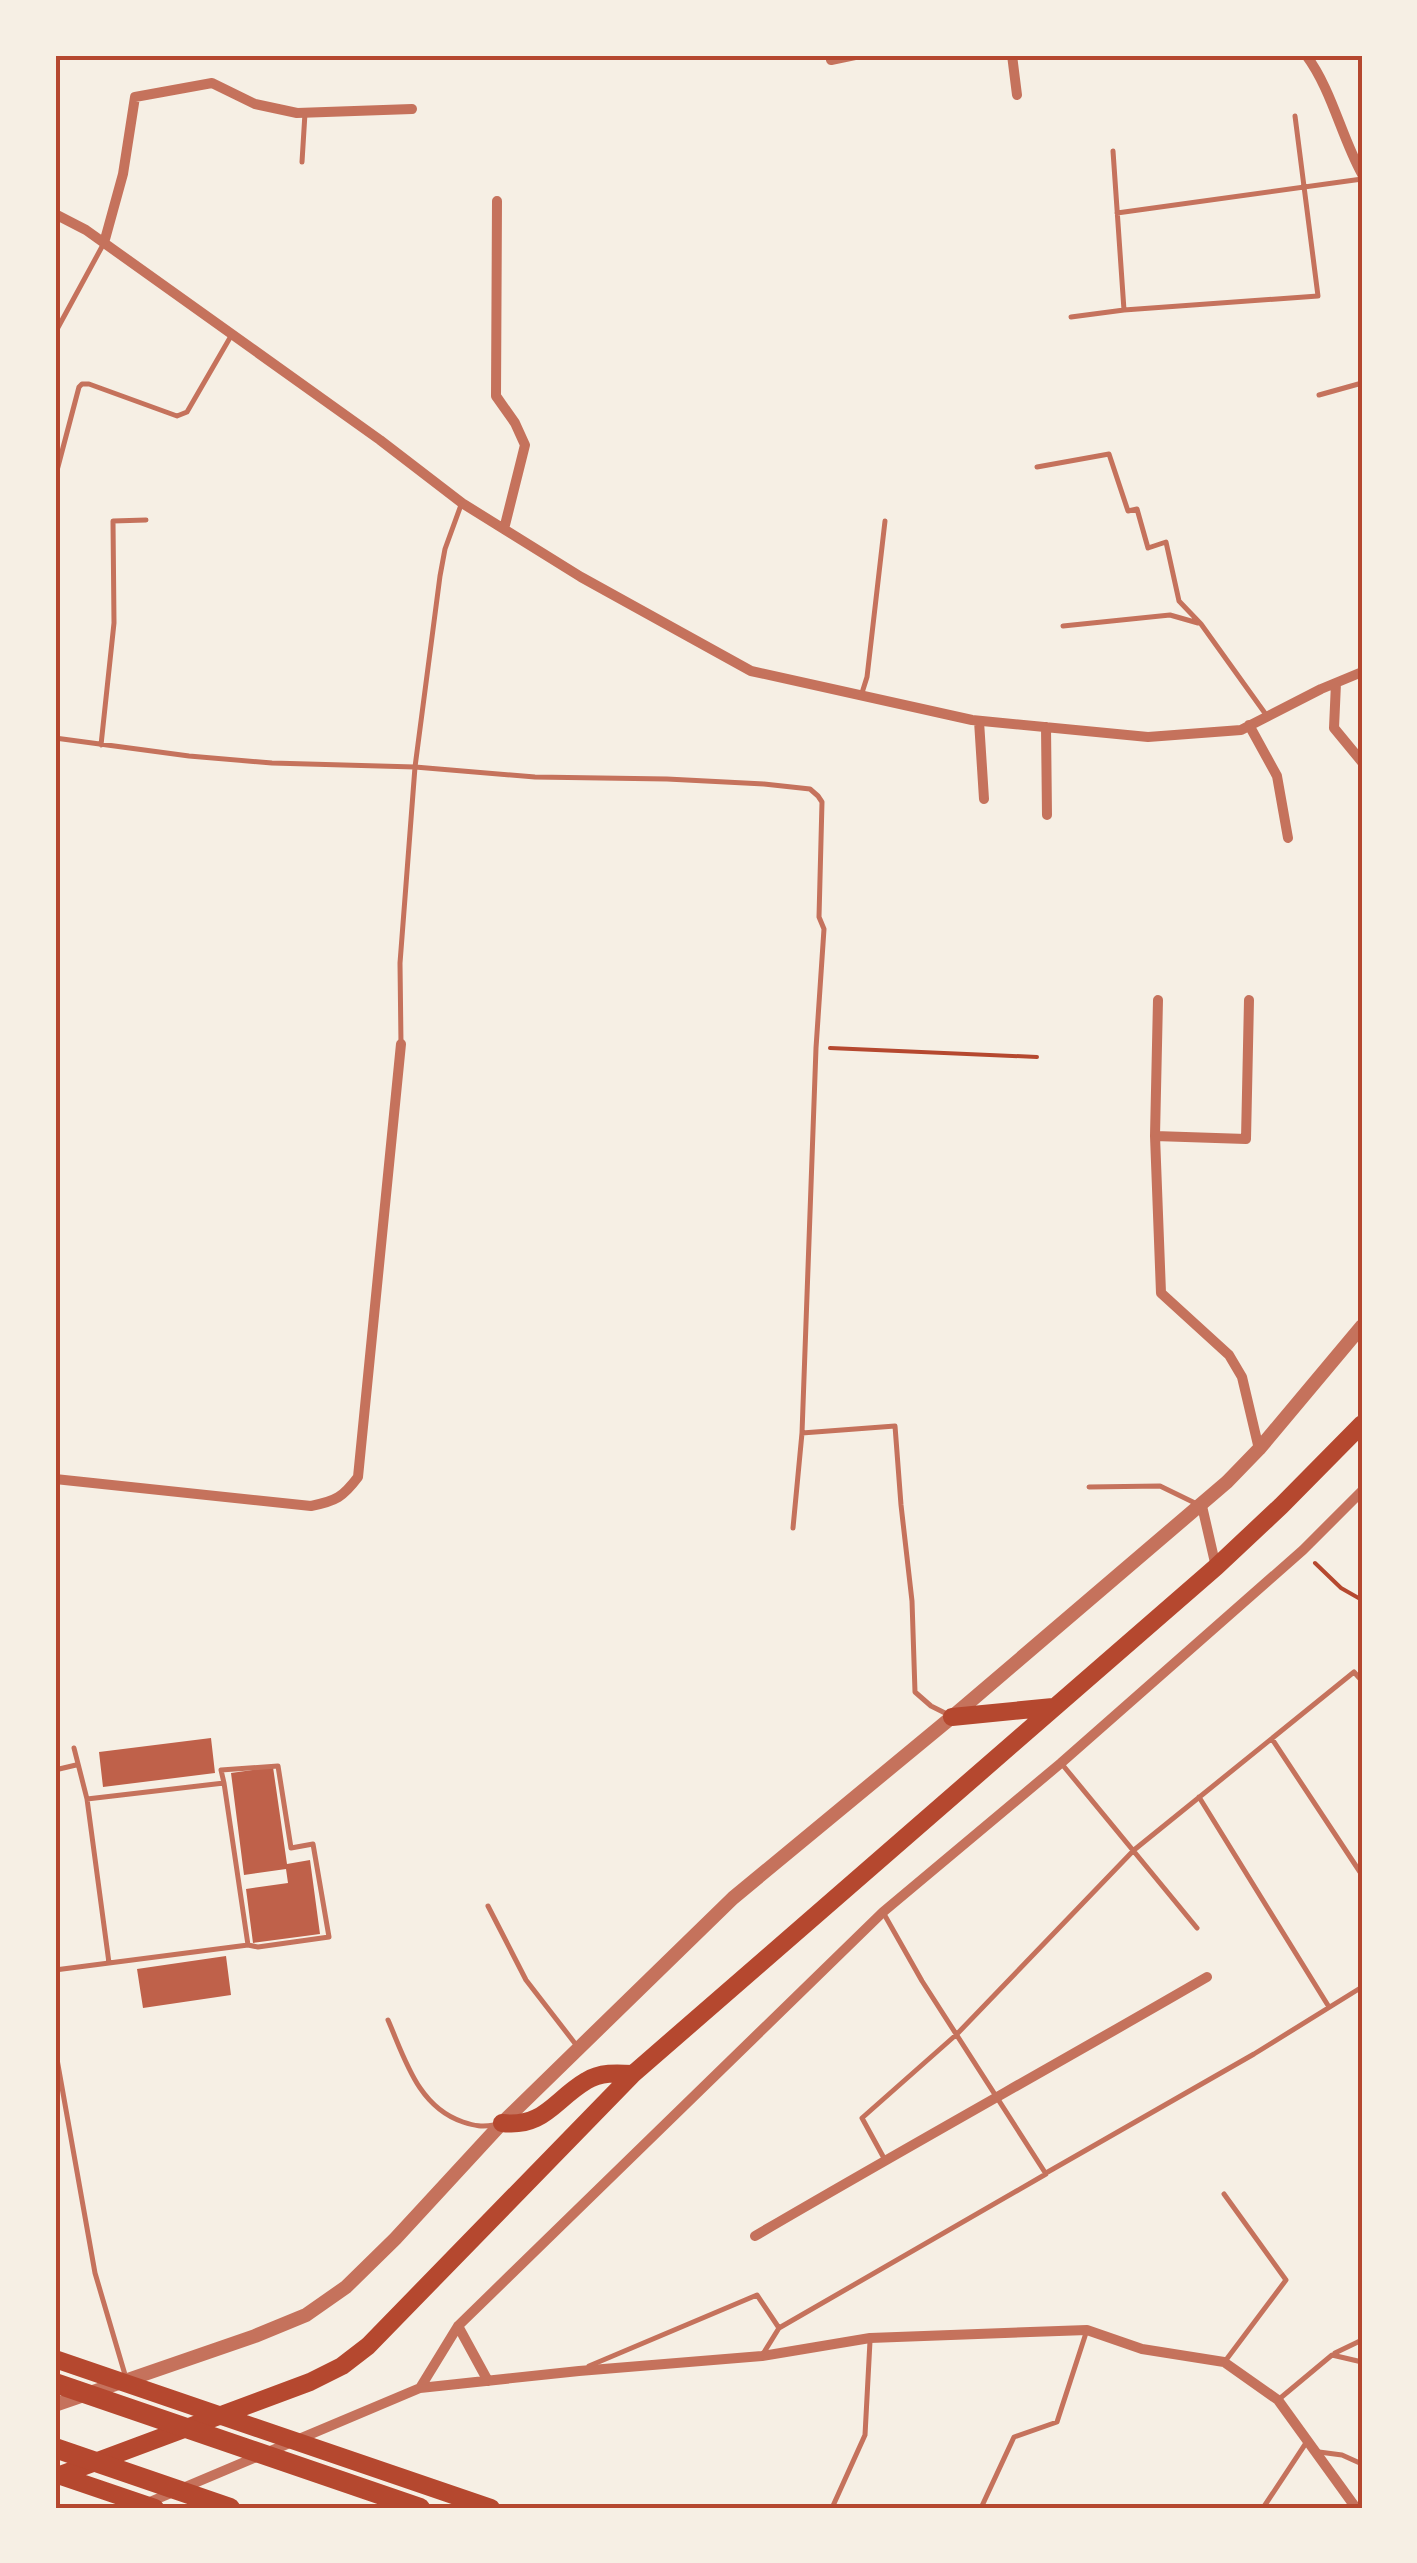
<svg xmlns="http://www.w3.org/2000/svg" width="1417" height="2563" viewBox="0 0 1417 2563" font-family="'Source Sans 3',sans-serif">
<rect width="100%" height="100%" fill="#f6efe4"/>
<path fill="#bf614a" d="M211 1738 215 1773 103 1787 99 1752Z
M273 1767 287 1864 310 1860 320 1934 253 1943 246 1889 288 1883 286 1869 244 1875 231 1773Z
M226 1956 231 1995 143 2008 137 1969Z"/>
<g fill="none" stroke-linecap="round" stroke-linejoin="round">
<path stroke="#b5482f" stroke-width="4" d="M830 1048 1037 1057
M1315 1563 1341 1588 1362 1600"/>
<path stroke="#c5725c" stroke-width="5" d="M302 162 305 113
M1117 213 1362 179
M1124 310 1318 296 1295 116
M1071 317 1124 310 1113 151
M55 333 104 243
M1319 395 1362 383
M1037 467 1109 454 1128 511 1137 509 1148 548 1166 542 1179 601 1201 624 1267 716
M55 478 79 387 82 384H89L177 416 187 412 231 336
M1063 626 1170 615 1198 623
M861 696 867 677 885 521
M55 738 189 756 272 763 415 767 535 777 667 779 764 784 810 789 818 796 822 802 819 917 824 929 816 1048 802 1433 793 1528
M101 745 114 623 113 521 146 520
M401 1044 400 963 415 767 440 576 445 549 461 505
M802 1433 895 1426 901 1505 912 1601 915 1692 931 1706 949 1715
M1089 1487 1160 1486 1197 1504
M1272 1739 1362 1875
M74 1748 87 1799 109 1963
M1061 1763 1197 1928
M55 1770 76 1765
M224 1783 221 1770 278 1766 291 1848 313 1844 329 1937 258 1947 248 1945
M1199 1797 1329 2007
M488 1906 526 1980 577 2046
M55 1970 248 1945 224 1783 87 1799
M388 2020C405 2059 418 2107 463 2122 475 2126 482 2127 494 2125
M55 2048 95 2273 126 2378
M885 2160 862 2118 957 2034 1134 1850 1354 1672 1362 1681
M1046 2173 1254 2054 1362 1987
M1224 2194 1286 2280 1226 2360
M1335 2353 1362 2340
M763 2354 779 2328 1046 2174 922 1981 884 1914
M589 2366 757 2295 779 2328
M1278 2400 1332 2355 1362 2362
M1319 2452 1342 2455 1362 2464
M832 2508 865 2435 870 2341
M981 2508 1014 2437 1057 2422 1086 2333
M1263 2508 1306 2443"/>
<path stroke="#c5725c" stroke-width="10" d="M1012 55 1017 95
M1306 55C1332 90 1341 136 1362 174
M831 60 855 55
M497 201 496 396 515 423 525 445 504 529
M55 214 86 230 380 440 462 503 581 577 751 671 972 720 1148 737 1241 730 1321 689 1362 672
M104 243 123 174 135 97 212 83 255 104 297 113 412 109
M1336 683 1334 728 1362 762
M979 721 984 799
M1249 725 1277 776 1288 838
M1046 727 1047 815
M1158 1000 1155 1136 1161 1293 1229 1355 1242 1377 1259 1449
M1155 1136 1246 1139 1249 1000
M55 1479 311 1506C336 1501 343 1497 358 1477L401 1044
M1202 1506 1216 1567
M755 2236C905 2148 1057 2064 1207 1977
M458 2326 488 2381
M420 2388 458 2326 883 1912 1061 1763 1303 1550 1362 1491
M145 2504 420 2388 579 2371 762 2356 870 2338 1087 2330 1142 2349 1224 2362 1278 2400 1356 2508"/>
<path stroke="#c5725c" stroke-width="14" d="M55 2405 255 2336 306 2315 346 2287 395 2239 502 2123 733 1898 952 1717 1227 1482 1259 1449 1362 1326"/>
<path stroke="#b5482f" stroke-width="18" d="M952 1717 1053 1707
M502 2123C544 2128 554 2100 586 2081 600 2072 617 2073 633 2074
M55 2359 491 2508
M55 2474 155 2508
M55 2477 310 2382 342 2366 368 2346 633 2074 1216 1567 1281 1506 1362 1424"/>
<path stroke="#b5482f" stroke-width="20" d="M55 2383 420 2508
M55 2448 230 2508"/>
</g>
<rect width="1417" height="2563" fill="none" stroke="#f6efe4" stroke-width="115"/>
<rect x="58" y="58" width="1302" height="2448" fill="none" stroke="#b5482f" stroke-width="4"/>
</svg>
